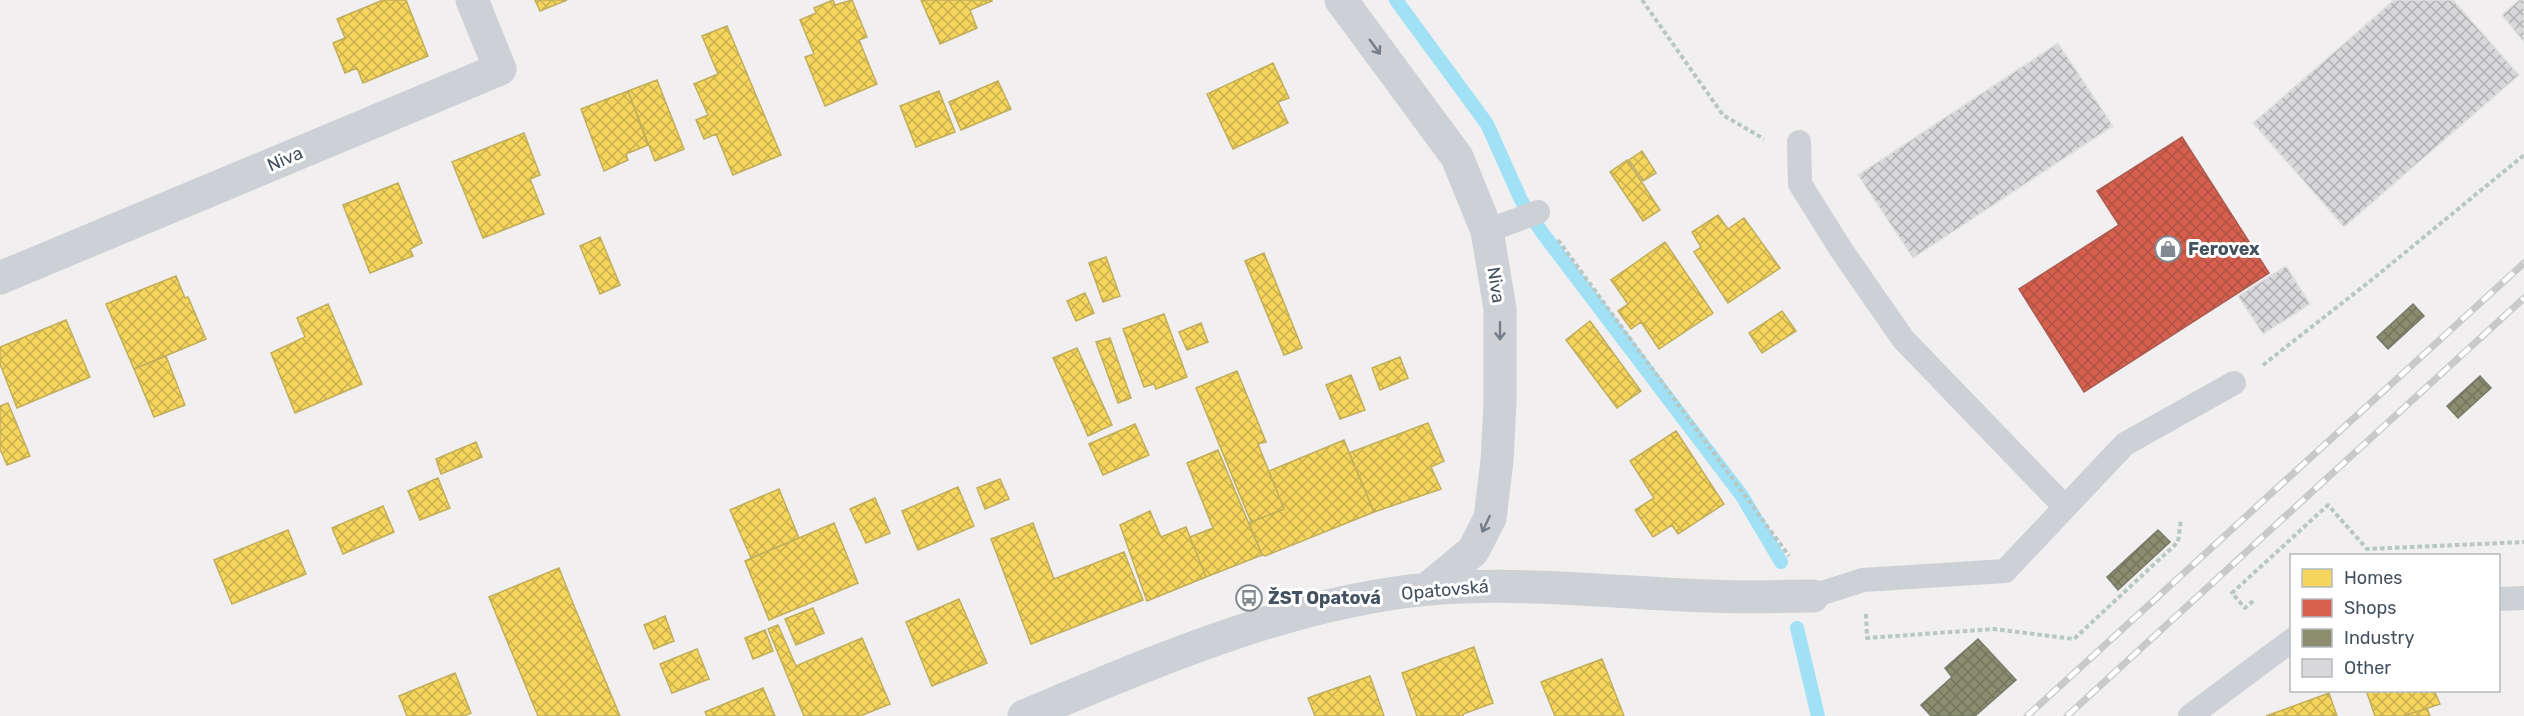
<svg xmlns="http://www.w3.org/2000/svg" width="2524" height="716" viewBox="0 0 2524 716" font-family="Rubik,sans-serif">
<defs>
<pattern id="homes-cross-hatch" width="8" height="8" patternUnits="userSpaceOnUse" patternTransform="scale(1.5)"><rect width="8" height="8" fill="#f6d55c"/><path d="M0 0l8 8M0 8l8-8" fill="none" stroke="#c9af4f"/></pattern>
<pattern id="shops-cross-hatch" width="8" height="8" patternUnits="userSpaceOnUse" patternTransform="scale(1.5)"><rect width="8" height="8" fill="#d6604d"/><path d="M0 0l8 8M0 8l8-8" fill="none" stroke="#af5243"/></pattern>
<pattern id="industry-cross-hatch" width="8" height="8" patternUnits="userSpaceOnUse" patternTransform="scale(1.5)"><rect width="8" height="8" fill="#8c8c6e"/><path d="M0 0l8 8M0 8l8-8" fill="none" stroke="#74755e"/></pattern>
<pattern id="building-cross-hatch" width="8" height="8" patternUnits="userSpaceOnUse" patternTransform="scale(1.5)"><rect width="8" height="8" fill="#d8d7d9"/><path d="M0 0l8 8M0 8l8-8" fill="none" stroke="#b1b1b3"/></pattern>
</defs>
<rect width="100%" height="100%" fill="#f1efef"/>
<path fill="url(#homes-cross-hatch)" stroke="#c1ae5d" stroke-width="1.5" d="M383 0H406L428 56 363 83 357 68 345 73 333 43 345 38 337 19Z
M535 0H567L540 11Z
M833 0 835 5 852 0 867 37 859 40 877 84 825 106 805 57 814 54 800 20 816 13 814 8Z
M921 0H991L992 1 970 10 977 28 940 44Z
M727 26 781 155 733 175 716 134 704 139 696 120 708 115 694 84 718 74 702 36Z
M1273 63 1289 98 1278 102 1288 123 1233 149 1207 94Z
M657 80 684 149 655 161 628 91Z
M998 81 1011 109 961 130 949 102Z
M628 91 648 145 626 154 628 160 604 171 581 109Z
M939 91 955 132 916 147 900 106Z
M524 133 540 175 530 179 544 214 483 238 452 162Z
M1642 151 1656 173 1643 181 1629 160Z
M1627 160 1660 210 1643 221 1610 172Z
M398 183 422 243 410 249 413 256 370 273 343 205Z
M1718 215 1728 229 1744 218 1780 268 1728 303 1694 252 1701 247 1692 232Z
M600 237 620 285 600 294 580 246Z
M1665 242 1713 313 1659 349 1641 322 1631 329 1618 311 1628 304 1611 280Z
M1264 253 1302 348 1284 355 1245 261Z
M1106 257 1120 296 1103 302 1089 263Z
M176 276 185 298 188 297 206 339 134 369 106 304Z
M1085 293 1094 313 1076 321 1067 301Z
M328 304 362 384 295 413 271 353 305 337 297 318Z
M1782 311 1796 331 1762 353 1749 333Z
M1164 314 1187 377 1156 389 1154 384 1144 387 1123 329Z
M66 320 90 377 17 408 0 364V347Z
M1590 321 1641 391 1617 408 1566 340Z
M1201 323 1208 342 1187 350 1179 332Z
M1110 338 1131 398 1118 403 1096 342Z
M1077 348 1112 425 1088 436 1053 358Z
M166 356 185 405 154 417 134 369Z
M1400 357 1408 378 1380 390 1372 368Z
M1237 371 1266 442 1258 444 1284 509 1251 522 1196 388Z
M1351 375 1365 410 1340 419 1326 385Z
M8 403 30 456 7 465 0 449V406Z
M1428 423 1444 461 1431 467 1441 489 1374 512 1349 453Z
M1135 424 1149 455 1103 475 1089 444Z
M1676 431 1724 504 1678 534 1672 525 1653 537 1635 510 1654 498 1630 461Z
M1344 440 1374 512 1265 556 1262 555 1249 523 1284 509 1269 471Z
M476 442 482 457 441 474 436 459Z
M1218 450 1262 555 1206 577 1190 537 1213 528 1187 463Z
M438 478 450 508 420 520 408 491Z
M1000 479 1009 499 985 509 977 488Z
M958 487 974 526 918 550 902 511Z
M779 489 799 538 751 558 730 510Z
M875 498 890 533 866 543 850 509Z
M383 506 394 532 343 554 332 528Z
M1150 511 1161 537 1186 527 1206 577 1147 601 1120 525Z
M834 523 858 583 769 620 745 561Z
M1033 523 1054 579 1124 552 1143 600 1031 644 991 539Z
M288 530 306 574 232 604 214 560Z
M559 568 572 601 620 716H538L489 597Z
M959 599 987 663 932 686 906 622Z
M813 608 824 633 796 645 785 619Z
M665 616 674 641 654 649 644 625Z
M778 625 796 666 862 638 890 704 860 716H804L768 629Z
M765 630 773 651 753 659 745 638Z
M1474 647 1493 703 1463 714V716H1417L1402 673Z
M697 649 709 679 672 693 660 664Z
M1602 659 1624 716H1555L1541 682Z
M455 673 471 713 464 716H407L399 696Z
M1370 676 1384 716H1315L1308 698Z
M763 688 775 716H707L705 712Z
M2366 690H2434L2440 704 2403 716H2375Z
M2329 693 2337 716H2266Z
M2427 708 2430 716H2404Z"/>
<path fill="url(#shops-cross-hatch)" stroke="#aa5c52" stroke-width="1.5" d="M2182 137 2269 273 2084 392 2019 289 2119 225 2097 191Z"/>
<path fill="url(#industry-cross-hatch)" stroke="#767b6a" stroke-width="1.5" d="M2413 304 2424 316 2388 349 2377 337Z
M2480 376 2491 388 2458 418 2447 406Z
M2158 530 2170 542 2118 590 2107 577Z
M1978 639 2016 680 1975 716H1931L1921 705 1952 677 1945 668Z"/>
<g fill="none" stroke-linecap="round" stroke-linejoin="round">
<path stroke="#a1e1f5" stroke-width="14" d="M1396 0 1487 124 1521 200 1541 231 1742 496 1781 562
M1797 628 1818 716"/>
</g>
<path fill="url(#building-cross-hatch)" stroke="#e2e1e2" stroke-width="1.5" d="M2394 0H2453L2519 75 2344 227 2253 123Z
M2519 0H2524V42L2502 15Z
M2058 43 2113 126 1913 258 1858 175Z
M2286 266 2310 304 2263 334 2238 296Z"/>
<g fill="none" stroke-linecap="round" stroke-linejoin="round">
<path stroke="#b8c7c3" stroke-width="4" stroke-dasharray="4.5 3" stroke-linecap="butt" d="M1642 0 1723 115 1764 139
M1558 240 1789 556
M2263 365 2374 278 2524 155
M2253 601 2245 608 2232 593 2328 505 2367 549 2524 542
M1866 614 1867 638 1994 629 2074 639 2178 542 2181 519"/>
<path stroke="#cdd0d4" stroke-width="24" d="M1799 142 1800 184 1842 251 1903 339 2065 507
M1487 231 1538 212
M1813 596 1863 580 2005 571 2125 444 2234 383
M2498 599 2524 598
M2190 716 2292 640"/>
<path stroke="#cdd0d4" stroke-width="33" d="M1341 0 1457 157 1487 231 1500 309V402L1497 461 1490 518 1473 551 1427 589
M0 278 500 69 472 0
M1024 716C1153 662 1289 602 1429 589 1522 581 1616 593 1709 596 1744 598 1779 596 1813 596"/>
<g stroke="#c7c9cb" stroke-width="7">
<path id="rail" d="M2027 716 2524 263
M2067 716 2524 298"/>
</g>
<use href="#rail" stroke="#fff" stroke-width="4.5" stroke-dasharray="14" stroke-linecap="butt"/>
</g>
<defs><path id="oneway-shaft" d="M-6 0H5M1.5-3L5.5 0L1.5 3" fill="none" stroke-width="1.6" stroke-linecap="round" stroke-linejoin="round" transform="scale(1.5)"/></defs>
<g stroke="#747e88">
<use href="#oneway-shaft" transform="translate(1375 47) rotate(54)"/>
<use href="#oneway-shaft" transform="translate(1500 331) rotate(90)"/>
<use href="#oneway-shaft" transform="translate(1486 524) rotate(115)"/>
</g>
<defs>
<g id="shop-ring" transform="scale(1.35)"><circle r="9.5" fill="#fff" stroke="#818991" stroke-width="1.5"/><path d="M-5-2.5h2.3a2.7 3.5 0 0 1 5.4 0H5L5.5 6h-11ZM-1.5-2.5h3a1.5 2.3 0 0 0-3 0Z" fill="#818991"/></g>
<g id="bus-ring" transform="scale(1.35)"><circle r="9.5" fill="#fff" stroke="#818991" stroke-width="1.5"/><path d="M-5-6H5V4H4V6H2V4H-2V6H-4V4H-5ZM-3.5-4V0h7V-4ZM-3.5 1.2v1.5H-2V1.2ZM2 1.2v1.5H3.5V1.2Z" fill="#818991"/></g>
</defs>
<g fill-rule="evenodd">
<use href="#shop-ring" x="2168" y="249"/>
<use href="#bus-ring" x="1249" y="598"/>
</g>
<g text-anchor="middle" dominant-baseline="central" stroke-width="6" stroke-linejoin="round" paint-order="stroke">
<g font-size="18" fill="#44525f" stroke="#fff">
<text transform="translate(285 159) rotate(-23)">Niva</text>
<text transform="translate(1496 285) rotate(81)">Niva</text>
<text transform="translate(1445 590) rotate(-5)">Opatovská</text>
</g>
<g font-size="18" font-weight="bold" fill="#44525f" stroke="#fff" text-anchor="start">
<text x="2188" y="249">Ferovex</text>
<text x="1268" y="598">ŽST Opatová</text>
</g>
</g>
<rect x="2290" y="554" width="210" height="138" fill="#ffffff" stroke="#b4babf" stroke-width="1.5"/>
<rect x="2302" y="569" width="30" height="18" fill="#f6d55c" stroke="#b4babf" stroke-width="1.5"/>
<text x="2344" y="584" font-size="18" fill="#44525f">Homes</text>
<rect x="2302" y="599" width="30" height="18" fill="#d6604d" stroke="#b4babf" stroke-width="1.5"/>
<text x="2344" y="614" font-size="18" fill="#44525f">Shops</text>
<rect x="2302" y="629" width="30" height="18" fill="#8c8c6e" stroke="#b4babf" stroke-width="1.5"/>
<text x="2344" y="644" font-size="18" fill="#44525f">Industry</text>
<rect x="2302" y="659" width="30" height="18" fill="#d8d7d9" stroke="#b4babf" stroke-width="1.5"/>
<text x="2344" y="674" font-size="18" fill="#44525f">Other</text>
</svg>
